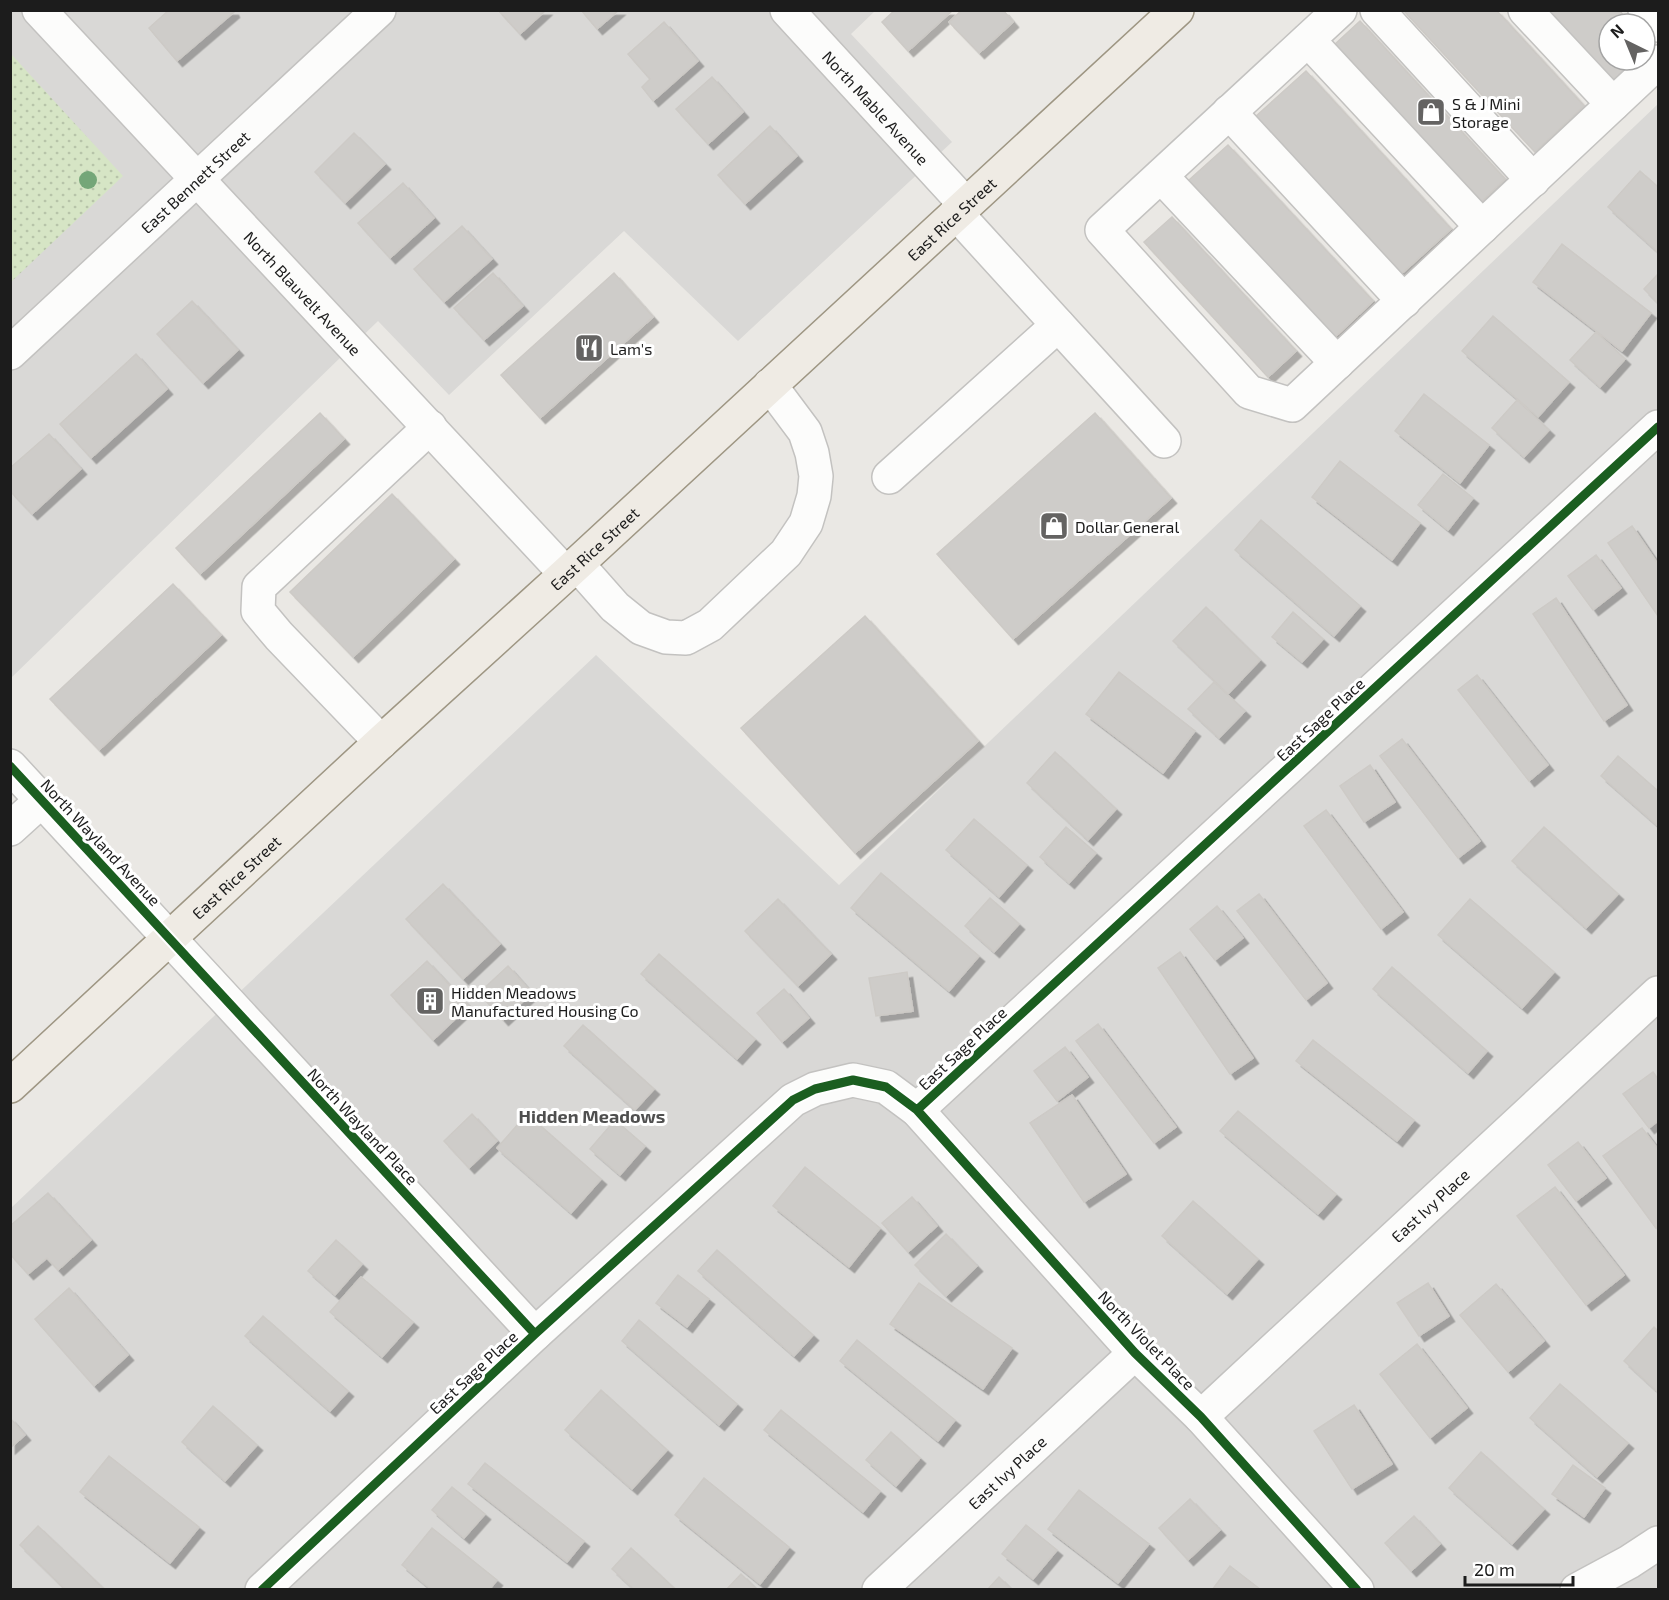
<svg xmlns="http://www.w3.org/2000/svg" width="1669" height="1600" viewBox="0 0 1669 1600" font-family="'Exo 2',sans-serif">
<defs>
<pattern id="grass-dots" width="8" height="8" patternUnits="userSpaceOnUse" patternTransform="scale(1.5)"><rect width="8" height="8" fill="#d6e5c5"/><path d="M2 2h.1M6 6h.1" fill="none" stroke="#b7c4a9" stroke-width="1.8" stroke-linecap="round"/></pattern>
<filter id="shadow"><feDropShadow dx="5.5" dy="5.5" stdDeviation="0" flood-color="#0004"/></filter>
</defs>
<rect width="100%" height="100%" fill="#eae8e4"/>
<path fill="#d9d8d6" d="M11 11H875L851 34 952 142 738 341 624 231 449 395 378 321 11 678Z
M1658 104V1589L11 1590V1208L596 655 839 885Z"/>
<path fill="url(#grass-dots)" d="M11 54 123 176 11 282Z"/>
<path fill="#ceccc9" stroke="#cdcac6" stroke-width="1.5" filter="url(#shadow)" d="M169 10H233L234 12 177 61 149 28Z
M498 10H546L520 34Z
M581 10H619L597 29Z
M895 10H952V11L908 51 882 22Z
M962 10H1003L1013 22 979 53 949 22Z
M1403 10H1496L1584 106 1535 152Z
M1549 10H1619L1631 24H1609V60H1636L1613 81Z
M1360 21 1505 179 1480 203 1334 45Z
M664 22 698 61 653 101 642 87 650 79 628 54Z
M1306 71 1451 229 1400 275 1255 117Z
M712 77 743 112 708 144 676 109Z
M770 126 797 156 745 204 718 175Z
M354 133 385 164 345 203 315 172Z
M1228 145 1373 301 1335 337 1189 180Z
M1640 171 1658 187V252L1608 207Z
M403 183 434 218 390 258 358 223Z
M1172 217 1296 351 1268 377 1144 242Z
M462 226 492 259 444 302 414 269Z
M1562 244 1651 313 1622 351 1533 282Z
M493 273 523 306 484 340 454 308Z
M614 273 653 317 540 418 501 375Z
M1658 274V303L1644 289Z
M192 301 238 350 203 383 157 334Z
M1493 316 1569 382 1538 417 1462 351Z
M1596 332 1625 359 1600 387 1570 360Z
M136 354 167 389 91 458 60 424Z
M1424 394 1489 445 1460 483 1395 431Z
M1517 400 1549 430 1524 457 1492 428Z
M320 413 344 439 200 574 176 548Z
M1095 413 1171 498 1013 639 937 554Z
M49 434 81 469 32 514 10 491V468Z
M1340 461 1420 523 1392 560 1312 497Z
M1443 474 1473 498 1448 530 1418 505Z
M392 494 454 559 353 657 290 592Z
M1261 520 1360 606 1334 636 1235 550Z
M1632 526 1658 564V616L1608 543Z
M1596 555 1621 588 1593 610 1568 576Z
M173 584 221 635 99 750 50 699Z
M1556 598 1627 705 1604 721 1533 614Z
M1206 607 1260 660 1228 694 1173 641Z
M1293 612 1323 639 1302 662 1272 637Z
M865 616 978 741 855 853 741 728Z
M1119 672 1195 731 1163 773 1086 714Z
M1477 675 1548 765 1529 781 1458 690Z
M1214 682 1245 711 1219 738 1188 709Z
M1402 739 1480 841 1458 858 1380 756Z
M1055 752 1116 809 1088 840 1027 783Z
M1618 756 1658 791V826L1601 776Z
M1370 765 1395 802 1364 822 1340 786Z
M1326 810 1403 912 1381 929 1304 826Z
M974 819 1027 865 999 897 946 850Z
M1066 827 1096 853 1069 883 1040 857Z
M1544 827 1618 894 1586 928 1512 861Z
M881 873 979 956 949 991 851 908Z
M443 884 500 944 463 979 406 919Z
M1259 894 1327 983 1306 1000 1237 911Z
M990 898 1019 924 994 952 965 926Z
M778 899 831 954 798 986 745 931Z
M1470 899 1554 972 1522 1008 1438 935Z
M1217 906 1243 938 1215 960 1190 929Z
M1180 952 1253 1058 1230 1074 1158 968Z
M659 954 755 1039 737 1059 641 974Z
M427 961 469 1006 433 1040 391 995Z
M508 966 532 993 503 1020 479 993Z
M1392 967 1487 1051 1468 1073 1373 989Z
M907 972 913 1011 876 1016 869 978Z
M784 989 809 1018 782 1042 757 1013Z
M1098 1024 1176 1127 1154 1143 1076 1041Z
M583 1025 654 1089 635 1110 564 1046Z
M1313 1040 1414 1120 1397 1141 1296 1061Z
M1065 1047 1088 1077 1057 1101 1034 1071Z
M1653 1072 1658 1079V1121L1649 1128 1623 1094Z
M1072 1095 1126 1174 1084 1202 1030 1123Z
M1238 1111 1336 1194 1318 1214 1220 1131Z
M472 1114 497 1141 469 1168 444 1141Z
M527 1114 601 1179 571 1213 497 1148Z
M615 1120 645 1146 620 1175 590 1149Z
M1642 1128 1658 1149V1226L1656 1228 1603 1156Z
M1578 1142 1606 1178 1576 1201 1548 1165Z
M805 1167 880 1228 849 1267 773 1206Z
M1555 1187 1624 1275 1586 1305 1517 1216Z
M48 1193 91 1240 58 1270 47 1258 28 1274 10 1254V1226Z
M912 1197 937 1226 908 1252 882 1223Z
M1193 1201 1258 1259 1227 1294 1162 1236Z
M946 1234 977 1266 946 1296 915 1265Z
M336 1240 362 1264 335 1295 308 1271Z
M717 1250 813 1335 794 1356 698 1271Z
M678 1275 709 1299 687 1327 656 1303Z
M361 1277 413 1322 382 1357 330 1312Z
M919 1283 1012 1348 983 1389 890 1324Z
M1428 1283 1449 1316 1419 1336 1397 1303Z
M1496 1284 1544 1341 1508 1372 1460 1315Z
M69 1288 128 1355 94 1386 35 1319Z
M263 1316 348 1391 330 1411 245 1336Z
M639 1320 737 1404 719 1425 622 1341Z
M1654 1327 1658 1331V1392L1624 1361Z
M857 1340 955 1420 938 1441 840 1361Z
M1417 1344 1467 1408 1430 1438 1380 1374Z
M1560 1384 1628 1443 1597 1477 1530 1418Z
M601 1390 667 1450 632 1489 565 1430Z
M1354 1405 1392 1464 1352 1489 1314 1431Z
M213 1406 257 1445 225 1481 182 1442Z
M781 1410 880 1491 863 1512 764 1430Z
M10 1418 25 1435 10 1448Z
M891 1432 920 1458 896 1486 866 1460Z
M1481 1452 1544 1509 1512 1544 1449 1488Z
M109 1456 199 1527 170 1563 80 1492Z
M485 1463 584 1541 567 1562 468 1484Z
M1573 1465 1605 1488 1584 1517 1552 1494Z
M704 1478 789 1547 760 1584 675 1515Z
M452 1487 485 1514 464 1538 432 1510Z
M1079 1490 1149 1544 1118 1583 1048 1529Z
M1190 1499 1220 1530 1188 1560 1159 1528Z
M1414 1516 1440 1544 1411 1571 1385 1543Z
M1026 1525 1057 1550 1033 1579 1002 1554Z
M38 1526 105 1590H66L20 1545Z
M432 1528 497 1580 489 1590H432L402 1565Z
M631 1548 676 1590H635L612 1569Z
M1230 1566 1261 1590H1212Z
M741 1574 757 1590H726Z
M999 1577 1012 1590H987Z"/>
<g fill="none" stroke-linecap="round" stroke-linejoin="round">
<g stroke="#c3c2c0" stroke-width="36">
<g id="minor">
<path id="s1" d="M39 10 566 574"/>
<path id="s2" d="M787 10 966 205"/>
<path d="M1340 10 1102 230 1249 392 1292 405 1658 62"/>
<path d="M1377 10 1533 180"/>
<path d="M1525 10 1613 104"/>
<path d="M1645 10 1658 25"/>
<path d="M1308 40 1482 227"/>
<path d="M1229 112 1404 301"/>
<path d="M1161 176 1337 363"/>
<path d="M956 213 1164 441"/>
<path id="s3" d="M10 353 379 10"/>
<path d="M889 477 1058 325"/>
<path d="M577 564 615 607 641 628 666 637 686 638 710 625 786 553 806 523 814 496 816 476 812 453 805 432 770 385"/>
<path d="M381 742 279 636 258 611 259 587 430 427"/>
<path d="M10 766 535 1334"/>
<path d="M10 829 42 800"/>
<path d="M917 1110 1658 427"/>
<path id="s4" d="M1201 1417 1658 993"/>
<path d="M262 1590 535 1334 793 1100 815 1089 853 1080 886 1087 917 1110 1135 1353 1201 1417 1357 1590"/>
<path id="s5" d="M879 1590 1135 1353"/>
<path d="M1577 1590 1629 1562 1658 1543"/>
</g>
</g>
<g stroke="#9e9683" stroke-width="36">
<g id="major">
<path id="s6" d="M10 1086 381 742 566 574 1177 10"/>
</g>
</g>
<use href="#minor" stroke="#fcfcfb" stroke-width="33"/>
<use href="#major" stroke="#efebe4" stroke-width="33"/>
<g stroke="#fff" stroke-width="13">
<path id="cycleway" d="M10 766 535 1334
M917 1110 1658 427
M262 1590 535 1334 793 1100 815 1089 853 1080 886 1087 917 1110 1135 1353 1201 1417 1357 1590"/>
</g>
<use href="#cycleway" stroke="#1b5e20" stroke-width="9"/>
</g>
<circle fill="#74a678" cx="88" cy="180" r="9"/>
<defs>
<g id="shop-square" transform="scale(1.5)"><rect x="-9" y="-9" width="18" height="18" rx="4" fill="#646362" stroke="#fff"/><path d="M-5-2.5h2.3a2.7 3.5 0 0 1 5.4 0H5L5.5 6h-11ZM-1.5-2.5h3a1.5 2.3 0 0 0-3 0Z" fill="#fff"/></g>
<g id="restaurant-square" transform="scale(1.5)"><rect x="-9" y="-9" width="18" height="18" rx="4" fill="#646362" stroke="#fff"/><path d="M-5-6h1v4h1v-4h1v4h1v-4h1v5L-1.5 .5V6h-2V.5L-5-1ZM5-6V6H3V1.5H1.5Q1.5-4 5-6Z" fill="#fff"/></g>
<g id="building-square" transform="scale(1.5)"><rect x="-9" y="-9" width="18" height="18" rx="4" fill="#646362" stroke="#fff"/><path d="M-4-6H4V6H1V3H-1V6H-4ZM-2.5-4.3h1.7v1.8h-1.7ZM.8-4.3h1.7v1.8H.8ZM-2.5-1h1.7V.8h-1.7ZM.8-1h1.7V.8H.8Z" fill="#fff"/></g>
</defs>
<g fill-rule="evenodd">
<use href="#shop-square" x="1431" y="112"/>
<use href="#restaurant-square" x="589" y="348"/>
<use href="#shop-square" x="1054" y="526"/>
<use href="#building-square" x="430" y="1001"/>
</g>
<g text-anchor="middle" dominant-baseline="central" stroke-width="6" stroke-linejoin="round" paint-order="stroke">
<g font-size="16" fill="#1c1c1c" stroke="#fff" text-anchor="start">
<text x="1452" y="103">S &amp; J Mini<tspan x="1452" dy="18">Storage</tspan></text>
<text x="610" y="348">Lam's</text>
<text x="1075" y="526">Dollar General</text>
<text x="451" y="992">Hidden Meadows<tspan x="451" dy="18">Manufactured Housing Co</tspan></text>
</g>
<g font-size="16" fill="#1c1c1c" stroke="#fff">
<text stroke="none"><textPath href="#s2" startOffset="132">North Mable Avenue</textPath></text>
<text stroke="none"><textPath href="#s3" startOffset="252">East Bennett Street</textPath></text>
<text stroke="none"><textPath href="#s6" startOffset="1280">East Rice Street</textPath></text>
<text stroke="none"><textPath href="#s1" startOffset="387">North Blauvelt Avenue</textPath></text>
<text stroke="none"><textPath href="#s6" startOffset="794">East Rice Street</textPath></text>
<text transform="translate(1320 719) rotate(-43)">East Sage Place</text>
<text transform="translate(101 842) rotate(47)">North Wayland Avenue</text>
<text stroke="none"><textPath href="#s6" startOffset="308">East Rice Street</textPath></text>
<text transform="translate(962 1048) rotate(-43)">East Sage Place</text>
<text transform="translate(363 1126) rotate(47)">North Wayland Place</text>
<text stroke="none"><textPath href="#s4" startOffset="312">East Ivy Place</textPath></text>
<text transform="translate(1147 1340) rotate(46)">North Violet Place</text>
<text transform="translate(473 1372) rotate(-43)">East Sage Place</text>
<text stroke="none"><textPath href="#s5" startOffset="174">East Ivy Place</textPath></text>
</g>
<g font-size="18" font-weight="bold" fill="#4f4f4f" stroke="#fff">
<text x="592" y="1116">Hidden Meadows</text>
</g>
</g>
<rect width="1669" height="1600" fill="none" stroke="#1c1c1c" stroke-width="24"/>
<g transform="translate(1627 42) rotate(317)"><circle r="28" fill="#ffffff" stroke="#a4a4a4" stroke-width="1.5"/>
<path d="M0-4.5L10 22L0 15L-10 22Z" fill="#646362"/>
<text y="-9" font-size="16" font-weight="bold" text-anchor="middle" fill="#1c1c1c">N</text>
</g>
<path d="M1465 1576v9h108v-9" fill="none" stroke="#1c1c1c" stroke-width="3"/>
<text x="1474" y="1576" font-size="18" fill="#1c1c1c" stroke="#ffffff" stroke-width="4.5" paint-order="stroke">20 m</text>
</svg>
